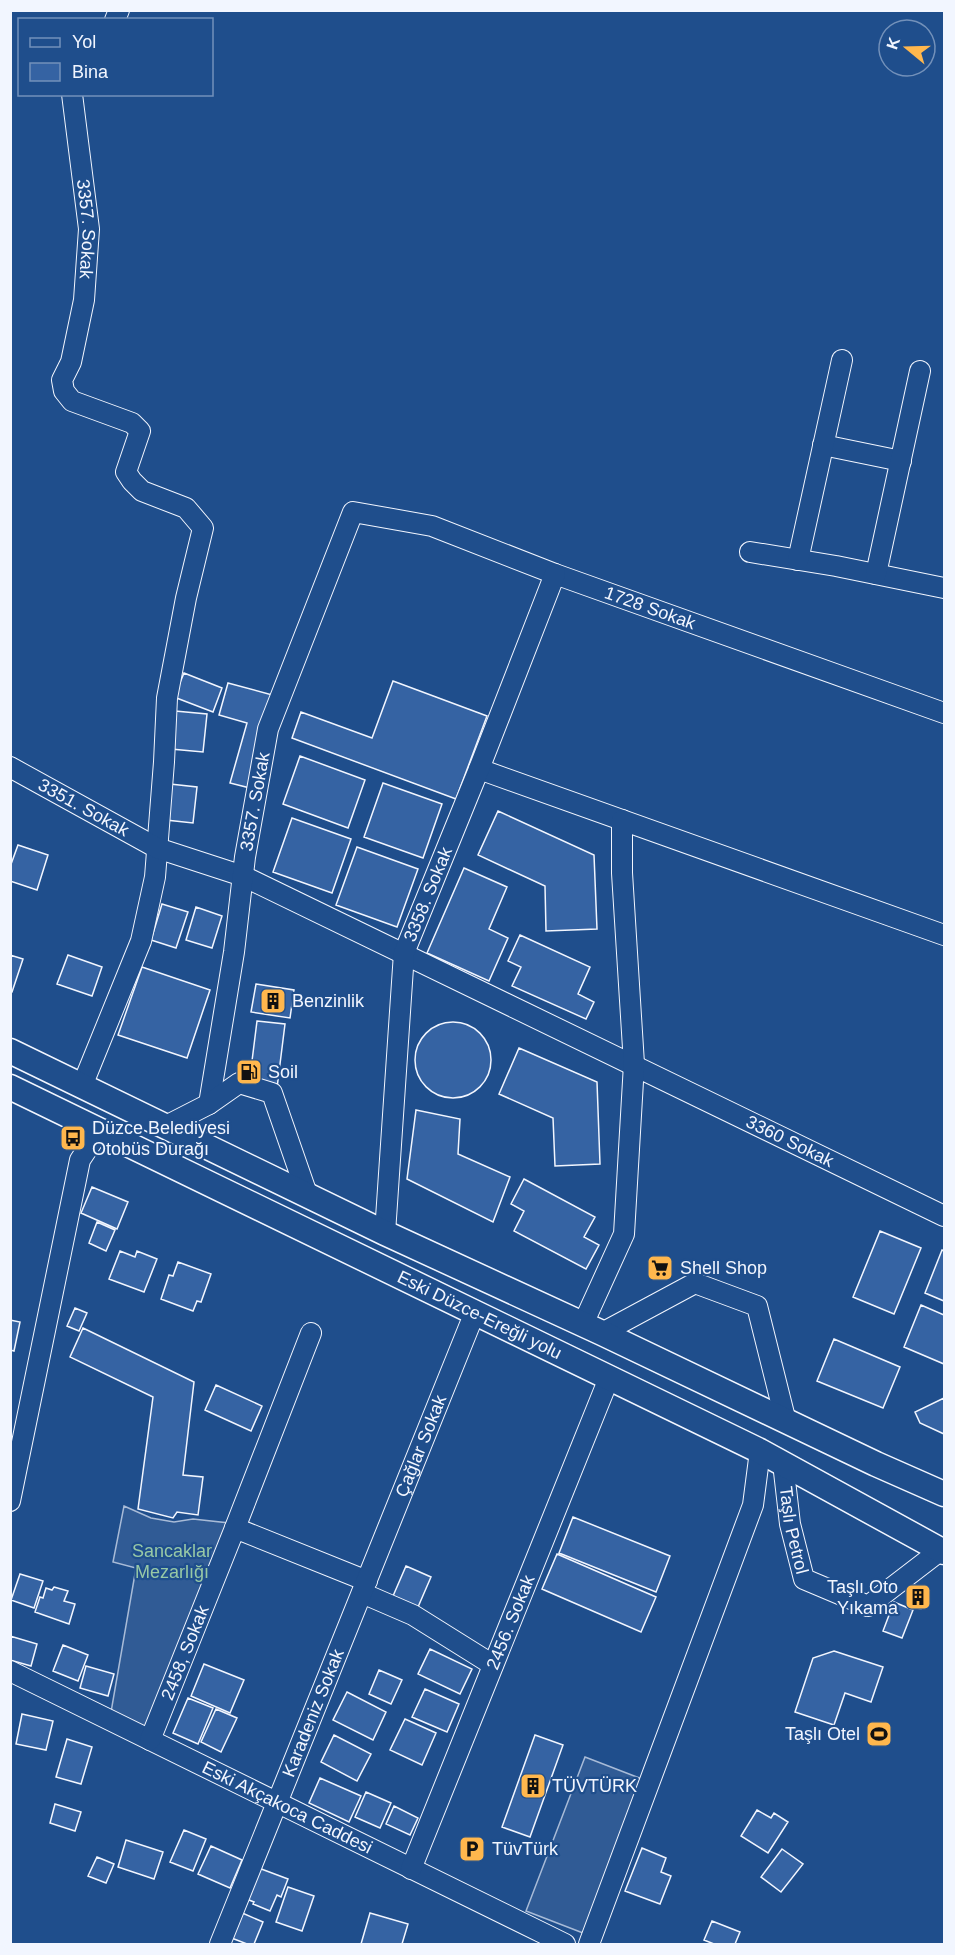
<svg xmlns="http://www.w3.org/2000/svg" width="955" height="1955" viewBox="0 0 955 1955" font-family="Arial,sans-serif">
<rect width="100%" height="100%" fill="#1f4e8c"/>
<path fill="#305b95" stroke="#a8bbd7" stroke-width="1.5" d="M124 1506 151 1518 174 1522 193 1519 229 1523 146 1728 111 1712 136 1568 113 1562Z
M585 1757 642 1779 583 1933 526 1911Z"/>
<path fill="#3563a3" stroke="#f2f6ff" stroke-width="1.5" d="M184 673 222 688 213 712 174 697Z
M393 681 487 716 456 799 292 738 301 712 372 738Z
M228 683 276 696 250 788 230 783 247 723 219 715Z
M175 711 207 714 203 752 171 749Z
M300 756 365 780 348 828 283 804Z
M383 783 442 804 423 858 364 837Z
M170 784 197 787 193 823 166 820Z
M498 811 594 855 597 929 546 931 545 886 478 855Z
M292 818 351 839 332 893 273 872Z
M18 845 48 855 37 890 10 881V867Z
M357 847 418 869 397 927 336 905Z
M464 868 507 887 489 929 508 938 489 981 427 953Z
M162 904 188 912 176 948 151 940Z
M196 907 222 916 212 948 186 940Z
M520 935 590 967 578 994 594 1002 586 1019 512 986 521 967 508 961Z
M10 955 23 959 12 992H10Z
M68 955 102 967 92 996 57 984Z
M142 967 210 990 187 1058 118 1035Z
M256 984 294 990 290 1018 251 1012Z
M257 1021 285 1024 276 1096 248 1093Z
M415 1060a38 38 0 1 1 76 0a38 38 0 1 1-76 0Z
M519 1048 597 1082 600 1164 555 1166 553 1118 499 1094Z
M416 1110 460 1119 458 1154 510 1177 493 1222 407 1179Z
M524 1179 595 1217 584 1237 599 1245 586 1269 514 1231 524 1211 511 1204Z
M92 1187 128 1202 117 1229 81 1213Z
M97 1222 115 1230 106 1251 89 1243Z
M880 1231 921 1248 894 1314 853 1297Z
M942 1250 944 1251V1301L925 1293Z
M120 1251 135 1257 137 1251 157 1259 144 1292 109 1279Z
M178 1262 211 1274 201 1302 197 1301 193 1311 161 1299 169 1275 173 1276Z
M921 1305 944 1315V1364L904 1347Z
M75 1308 87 1313 79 1331 67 1326Z
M10 1320 20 1322 14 1351 10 1350Z
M83 1328 194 1382 183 1475 203 1477 198 1515 177 1512 173 1518 138 1509 153 1397 70 1357Z
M834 1339 900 1367 883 1408 817 1381Z
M216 1385 262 1406 251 1431 205 1410Z
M944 1398V1434L920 1423 915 1412Z
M573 1517 670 1556 656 1592 559 1553Z
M557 1554 656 1597 641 1632 542 1589Z
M406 1566 431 1577 418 1607 393 1596Z
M20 1574 43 1581 34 1608 11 1600Z
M914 1585 928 1589 921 1609 908 1606Z
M54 1587 68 1591 64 1601 75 1604 69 1624 35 1612 40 1597 43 1598 46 1588 52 1590Z
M894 1602 913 1610 902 1638 883 1631Z
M10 1636 37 1644 31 1666 10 1660Z
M63 1645 88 1655 78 1681 53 1671Z
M430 1649 472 1669 460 1694 418 1674Z
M834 1651 883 1667 871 1702 845 1693 834 1725 795 1712 813 1658Z
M204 1664 244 1680 230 1713 191 1696Z
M86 1666 114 1674 108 1696 80 1688Z
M379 1670 402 1680 391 1704 369 1694Z
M425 1689 459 1704 447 1732 412 1717Z
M347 1692 386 1712 373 1740 333 1720Z
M188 1698 213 1708 198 1744 173 1733Z
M216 1709 237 1718 221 1752 201 1742Z
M22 1714 53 1721 46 1750 16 1744Z
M405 1719 436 1733 422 1765 390 1750Z
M334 1735 371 1754 357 1781 321 1762Z
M535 1735 563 1745 530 1837 502 1827Z
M67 1739 92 1747 81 1784 56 1777Z
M320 1778 361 1796 349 1822 309 1803Z
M366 1792 391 1803 380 1828 355 1817Z
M55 1804 81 1812 75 1831 50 1823Z
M394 1806 418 1818 410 1835 386 1824Z
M757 1810 771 1818 774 1813 788 1822 768 1853 741 1836Z
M184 1830 206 1839 193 1871 170 1862Z
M126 1840 163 1852 154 1879 118 1867Z
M211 1846 242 1860 230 1888 198 1874Z
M642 1848 666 1858 661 1872 671 1876 660 1904 625 1891Z
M782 1849 803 1864 781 1892 761 1877Z
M97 1857 114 1864 106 1883 88 1876Z
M256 1867 288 1879 281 1897 277 1895 270 1911 253 1904 254 1902 244 1898Z
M288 1887 314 1896 302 1931 276 1922Z
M240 1912 263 1922 254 1944H247L229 1937Z
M370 1913 408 1924 402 1944H361Z
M712 1921 740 1932 735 1944H714L704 1940Z"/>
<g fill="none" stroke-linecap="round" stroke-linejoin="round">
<g stroke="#f2f6ff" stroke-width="22">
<g id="minor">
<path d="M115 20 119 10"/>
<path id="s1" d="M72 94 89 229 84 300 71 362 62 380 64 391 72 401 132 423 140 431 126 472 132 481 142 491 186 508 203 528 186 598 167 698 164 762 155 877 141 941 82 1086"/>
<path d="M823 445 901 461"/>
<path d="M750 552 836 566 944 588"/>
<path d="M798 560 842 360"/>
<path d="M876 574 920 371"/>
<path id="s2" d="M10 767 157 848 243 876 944 1216"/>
<path d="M479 769 944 935"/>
<path id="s3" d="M209 1104 234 952 245 857 268 729 353 512 432 526 555 574 944 713"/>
<path d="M166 1126 209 1104 239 1083 272 1093 307 1194"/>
<path id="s4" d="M385 1233 404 953 479 769 555 574"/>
<path d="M583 1324 624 1234 634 1064 622 873V820"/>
<path d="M602 1333 695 1283 757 1306 786 1422"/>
<path id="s5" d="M783 1463 790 1524 804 1579 868 1606 941 1550"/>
<path d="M10 1501 80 1160 100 1130"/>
<path d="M235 1528 311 1333"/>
<path d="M362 1593 413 1615 493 1665"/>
<path id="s6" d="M10 1671 565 1944"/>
<path id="s7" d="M150 1740 235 1528 367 1581"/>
<path id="s8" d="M411 1869 609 1378"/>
<path id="s9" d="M220 1944 475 1312"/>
<path d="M589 1944 753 1505 760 1451"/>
</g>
</g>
<g stroke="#f2f6ff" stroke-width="27">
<g id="major">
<path d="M10 1051 385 1233 602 1333 876 1464 944 1494"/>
<path id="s10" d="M10 1087 760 1451 944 1552"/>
</g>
</g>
<use href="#minor" stroke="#1f4e8c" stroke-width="20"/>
<use href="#major" stroke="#1f4e8c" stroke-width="24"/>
</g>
<defs>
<g id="building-square" transform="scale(1.35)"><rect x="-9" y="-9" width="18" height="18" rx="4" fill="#ffb74d" stroke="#1f4e8c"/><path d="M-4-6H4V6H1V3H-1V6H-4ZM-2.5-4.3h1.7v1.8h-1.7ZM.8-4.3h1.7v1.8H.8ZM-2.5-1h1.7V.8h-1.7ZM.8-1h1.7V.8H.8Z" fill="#111"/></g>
<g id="fuel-square" transform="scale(1.35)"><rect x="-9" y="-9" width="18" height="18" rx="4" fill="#ffb74d" stroke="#1f4e8c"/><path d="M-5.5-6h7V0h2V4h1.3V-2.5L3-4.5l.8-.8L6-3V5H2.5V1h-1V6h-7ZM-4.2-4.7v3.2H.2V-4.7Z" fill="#111"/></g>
<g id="bus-square" transform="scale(1.35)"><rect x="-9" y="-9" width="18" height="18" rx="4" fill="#ffb74d" stroke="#1f4e8c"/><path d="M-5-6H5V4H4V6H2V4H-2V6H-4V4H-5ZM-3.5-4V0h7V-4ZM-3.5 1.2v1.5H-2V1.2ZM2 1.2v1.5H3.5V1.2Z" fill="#111"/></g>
<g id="supermarket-square" transform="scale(1.35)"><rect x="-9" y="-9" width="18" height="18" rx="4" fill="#ffb74d" stroke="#1f4e8c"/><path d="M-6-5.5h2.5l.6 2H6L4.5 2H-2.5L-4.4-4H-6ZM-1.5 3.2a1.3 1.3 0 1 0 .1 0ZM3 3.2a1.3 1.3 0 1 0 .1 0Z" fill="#111"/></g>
<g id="stadium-square" transform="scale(1.35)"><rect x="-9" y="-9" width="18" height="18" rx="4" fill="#ffb74d" stroke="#1f4e8c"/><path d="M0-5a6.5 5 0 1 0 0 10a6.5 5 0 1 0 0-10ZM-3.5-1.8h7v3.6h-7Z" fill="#111"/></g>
<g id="parking-square" transform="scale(1.35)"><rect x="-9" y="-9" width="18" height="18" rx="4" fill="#ffb74d" stroke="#1f4e8c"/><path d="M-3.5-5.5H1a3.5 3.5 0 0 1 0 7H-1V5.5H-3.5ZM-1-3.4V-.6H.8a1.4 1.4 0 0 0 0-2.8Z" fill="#111"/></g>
</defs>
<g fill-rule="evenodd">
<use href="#building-square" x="273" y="1001"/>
<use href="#fuel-square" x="249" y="1072"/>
<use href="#bus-square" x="73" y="1138"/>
<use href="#supermarket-square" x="660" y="1268"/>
<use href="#building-square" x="918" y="1597"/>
<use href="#stadium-square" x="879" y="1734"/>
<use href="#building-square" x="533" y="1786"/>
<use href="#parking-square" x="472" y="1849"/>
</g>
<g text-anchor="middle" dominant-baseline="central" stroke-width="4.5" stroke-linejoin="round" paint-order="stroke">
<g font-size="18" fill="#f2f6ff" stroke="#1f4e8c">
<text stroke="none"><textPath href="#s1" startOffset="136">3357. Sokak</textPath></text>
<text stroke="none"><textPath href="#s3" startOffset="926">1728 Sokak</textPath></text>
<text stroke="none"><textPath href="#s3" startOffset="306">3357. Sokak</textPath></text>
<text stroke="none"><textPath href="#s2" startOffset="84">3351. Sokak</textPath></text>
<text stroke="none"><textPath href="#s4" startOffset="344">3358. Sokak</textPath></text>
<text stroke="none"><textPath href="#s2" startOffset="866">3360 Sokak</textPath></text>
<text stroke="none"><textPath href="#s10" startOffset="522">Eski Düzce-Ereğli yolu</textPath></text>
<text stroke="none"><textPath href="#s9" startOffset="537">Çağlar Sokak</textPath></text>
<text stroke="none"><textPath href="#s5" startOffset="68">Taşlı Petrol</textPath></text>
<text stroke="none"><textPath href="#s8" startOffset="266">2456. Sokak</textPath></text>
<text stroke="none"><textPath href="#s7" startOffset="94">2458, Sokak</textPath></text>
<text stroke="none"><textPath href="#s9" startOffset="249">Karadeniz Sokak</textPath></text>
<text stroke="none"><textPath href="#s6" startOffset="309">Eski Akçakoca Caddesi</textPath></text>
</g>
<g font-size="18" fill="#f2f6ff" stroke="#1f4e8c" text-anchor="start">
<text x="292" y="1001">Benzinlik</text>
<text x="268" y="1072">Soil</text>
<text x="92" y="1128">Düzce Belediyesi<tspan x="92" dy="21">Otobüs Durağı</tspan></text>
<text x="680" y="1268">Shell Shop</text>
<text x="898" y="1587" text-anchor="end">Taşlı Oto<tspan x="898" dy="21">Yıkama</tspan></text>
<text x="860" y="1734" text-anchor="end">Taşlı Otel</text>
<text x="552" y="1786">TÜVTÜRK</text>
<text x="492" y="1849">TüvTürk</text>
</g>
<g font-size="18" fill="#97c8a6" stroke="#1f4e8c">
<text x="172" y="1551">Sancaklar<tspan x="172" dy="21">Mezarlığı</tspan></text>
</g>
</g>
<rect width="955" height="1955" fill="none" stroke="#f2f6ff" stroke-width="24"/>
<rect x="18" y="18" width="195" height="78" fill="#1f4e8c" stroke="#7391ba" stroke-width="1.5"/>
<rect x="30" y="38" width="30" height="9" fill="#1f4e8c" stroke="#7391ba" stroke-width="1.5"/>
<text x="72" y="48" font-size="18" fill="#f2f6ff">Yol</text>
<rect x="30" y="63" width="30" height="18" fill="#3563a3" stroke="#7391ba" stroke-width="1.5"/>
<text x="72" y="78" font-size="18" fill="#f2f6ff">Bina</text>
<g transform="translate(907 48) rotate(289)"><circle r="28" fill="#1f4e8c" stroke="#7391ba" stroke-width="1.5"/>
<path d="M0-4.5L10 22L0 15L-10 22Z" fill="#ffb74d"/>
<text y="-9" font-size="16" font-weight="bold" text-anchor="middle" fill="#f2f6ff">K</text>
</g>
</svg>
